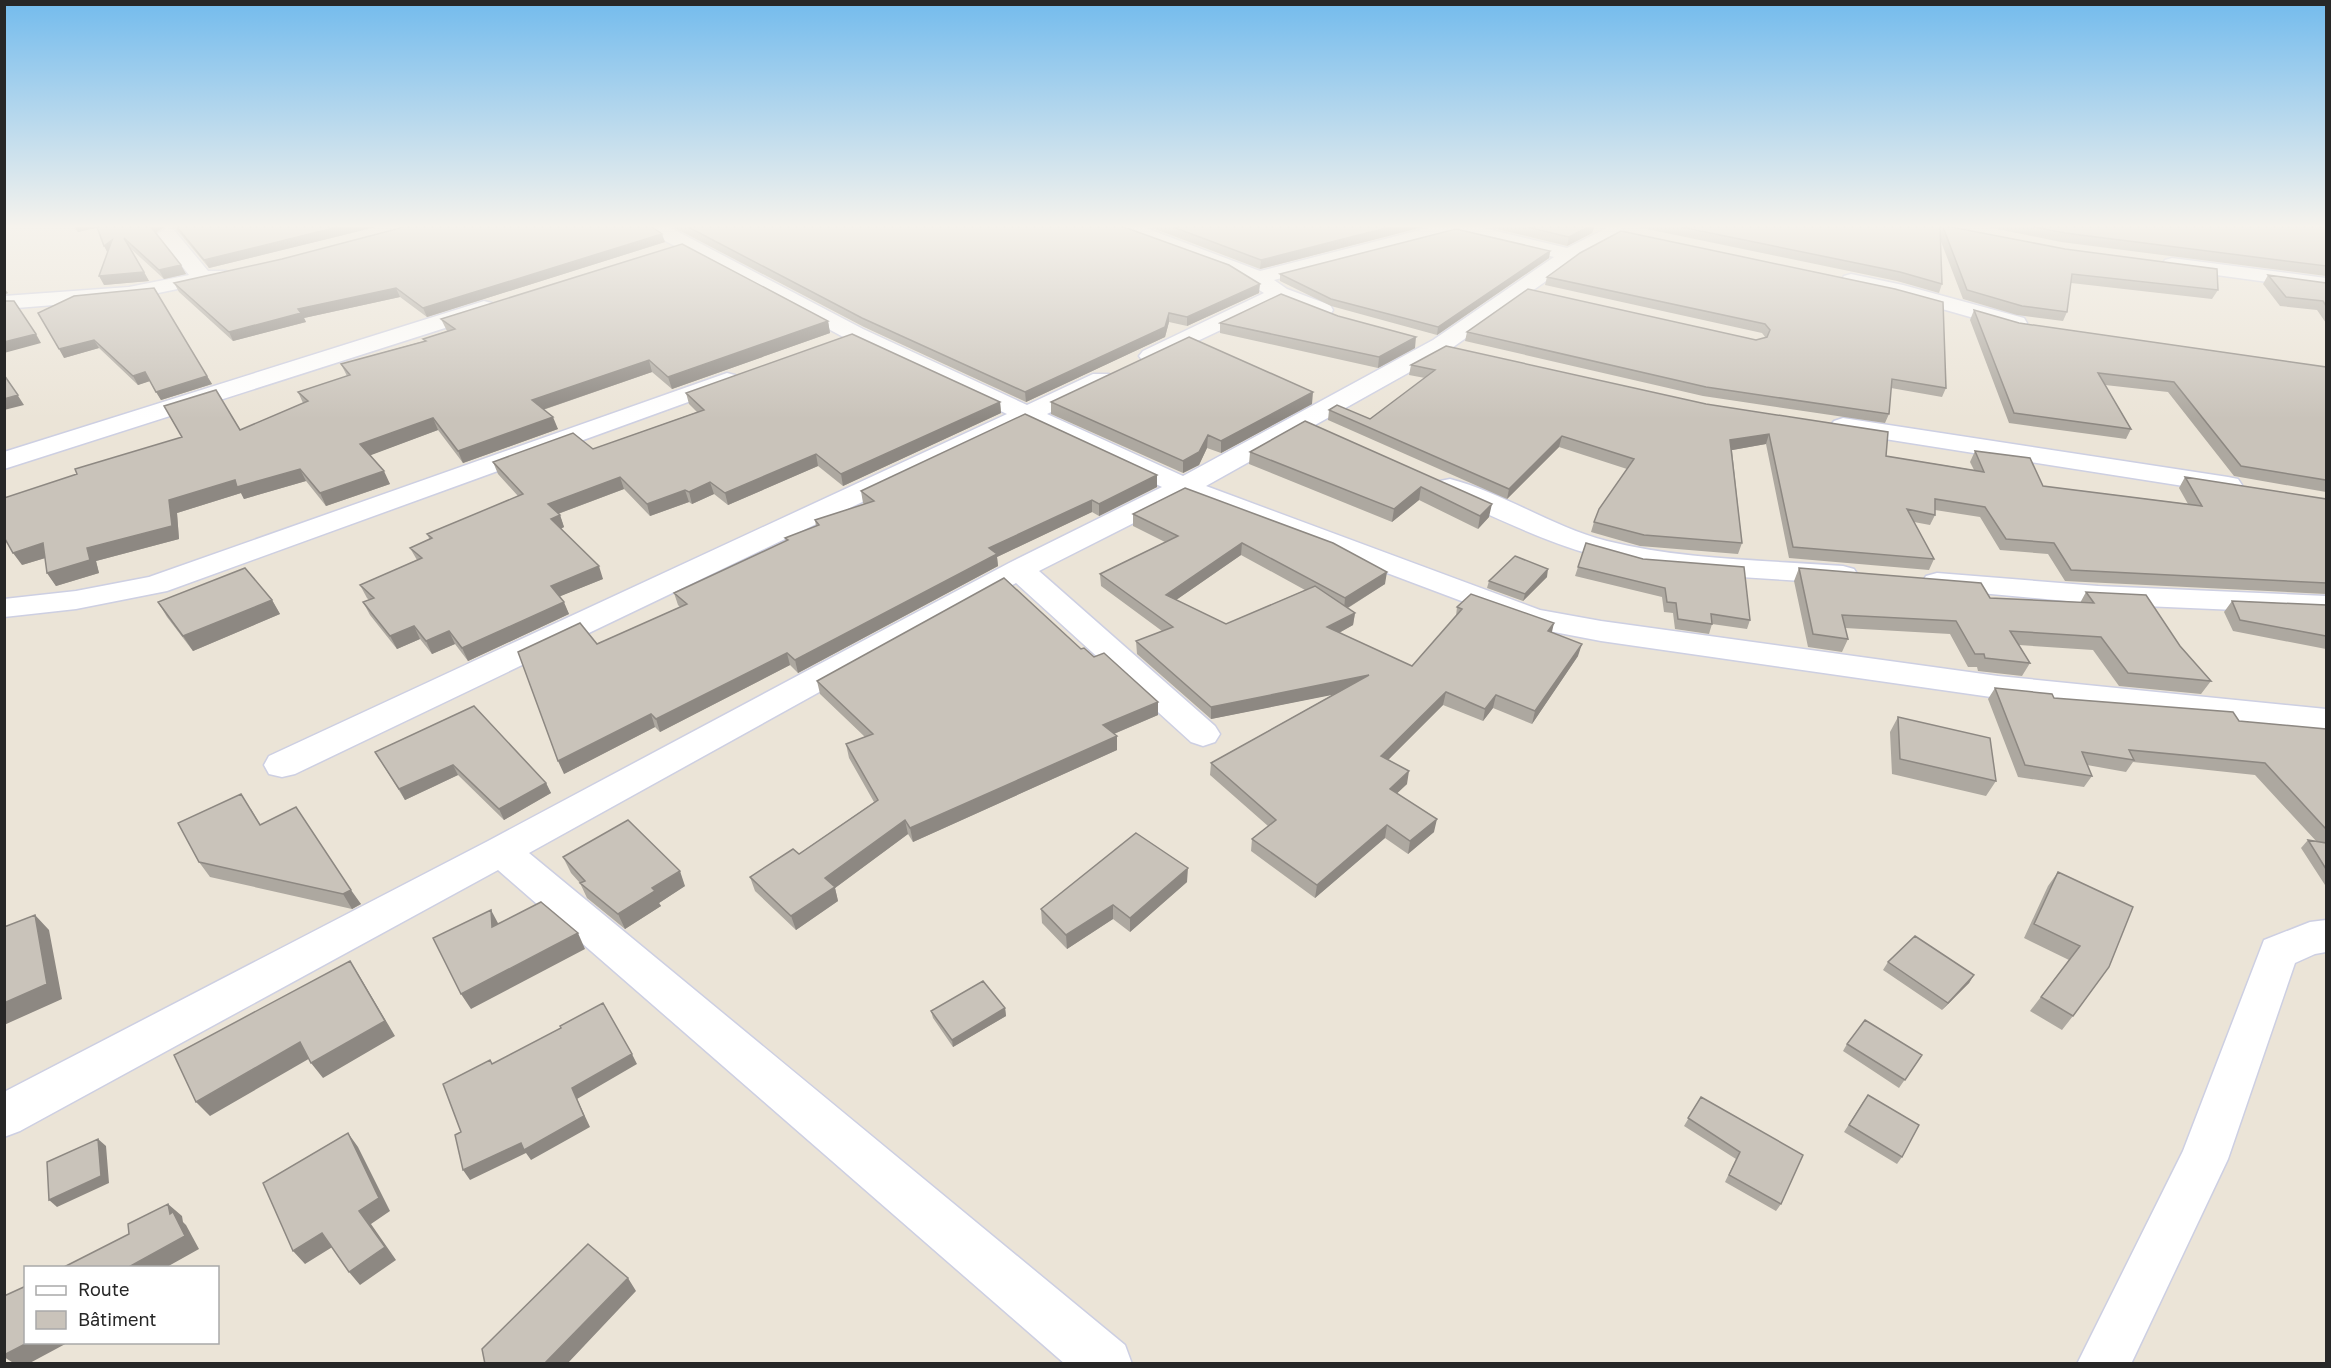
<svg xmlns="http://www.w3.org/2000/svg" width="2331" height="1368" viewBox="0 0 2331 1368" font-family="'Golos Text',sans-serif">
<rect width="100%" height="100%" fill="#ebe4d7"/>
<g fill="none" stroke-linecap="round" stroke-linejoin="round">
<g stroke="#cdcfe2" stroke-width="3">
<path id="minor" d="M644 227H669L863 329 1027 405 1093 374H1109L1113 379 1109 384 1047 414 1183 476 1433 340 1554 257 1455 233 1274 280 1287 289 1330 305 1333 310 1330 315H1314L1280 302 1151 363 1143 361 1139 356 1143 351 1264 293 1230 272 1118 231 1115 227H1143L1260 271 1432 227H1479L1567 248 1607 228H1621L1624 232 1621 236 1577 259 1449 350 1206 486 1540 610 1601 621 1998 676 2326 709V732L1998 698 1601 641 1533 628 1185 497 1039 571 1215 726 1220 734 1215 742 1203 746 1191 742 1016 583 529 853 1125 1345 1132 1364H1065L498 870 20 1131 4 1137V1092L488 841 1009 563 1162 487 1027 423 295 774 282 777 269 774 264 765 269 756 1007 414 847 339 647 231Z
M167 228 174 230 208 271H226L229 275 226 279 129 299 4 309V296L129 287 189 275 157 234Z
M2172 258 2326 278V290L2165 268 2162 264 2165 260Z
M1851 274 1903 285 2024 318 2027 323 2024 328 2016 330 1893 295 1844 284 1841 280 1844 276Z
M484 301 492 303 495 308 492 313 4 469V452Z
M727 373 735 375 739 380 735 385 167 591 76 609 4 617V599L76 591 149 577Z
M1843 418 2228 477 2238 479 2242 485 2238 491 2228 493 1834 431 1830 426 1834 421Z
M1450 479C1502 492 1552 527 1607 541 1683 560 1765 560 1843 566L1854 569 1858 575 1854 581 1843 584C1762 577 1671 577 1593 555 1540 540 1491 515 1440 493L1436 487 1440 481Z
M1937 573 2098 586 2326 596V614L2098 604 1926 588 1922 582 1926 576Z
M2326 920V952L2315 954 2295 963 2228 1159 2131 1364H2077L2183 1151 2264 940 2310 922Z"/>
</g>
<use href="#minor" fill="#fff" fill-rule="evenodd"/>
</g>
<path fill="#ada8a0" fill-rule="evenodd" d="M73 227H164L156 233 186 274 164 279 130 248 149 281 104 285 107 252 97 228 78 232Z
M170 227H376L209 268 176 229Z
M673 227H1124L1259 293 1187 326 1169 322 1165 337 1026 402 864 327Z
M1150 227H1423L1260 269Z
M1489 227H1594L1592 233 1567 246Z
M1637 227H1943L2218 290 2212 299 2071 283 2067 312 2063 321 2017 315 1963 299 1940 239 1942 284 1939 293 1897 281Z
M1987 227H2326V277V276L2061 242Z
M665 242 427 317 400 297 304 318 306 322 233 341 179 292 174 283 282 259Z
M1550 251 1549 258 1437 335 1331 306 1280 281V274Z
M1580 253 1946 388 1942 397 1891 388 1889 414 1885 423 1703 396 1465 341 1467 332 1756 340 1766 338 1762 333 1545 285 1547 277Z
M2268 275 2326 283V323L2317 310 2280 306 2263 284Z
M74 296 207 376 212 384 161 400 150 381 138 385 99 348 64 358Z
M1974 310 2019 323 2326 367V492L2234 476 2168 392 2105 385 2131 429 2126 439 2009 423 1970 320Z
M441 319 828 321 830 333 672 389 652 372 543 410 558 429 463 463 438 430 370 455 390 484 326 506 306 481 244 499 241 493 177 513 179 539 96 561 99 573 56 586 47 573 45 558 22 565 240 430 303 403 298 392 347 376 341 364 424 341 423 339 447 331Z
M1220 323 1415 348 1378 368 1220 333Z
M1411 365 1886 456 1974 470 1970 462 1975 451 2043 486 2188 504 2179 488 2185 477 2326 499V594L2065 581 2048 554 2000 550 1980 517 1935 510V515L1930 525 1914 522 1934 559 1929 570 1789 558 1766 444 1732 450 1742 543 1738 554 1640 546 1591 532 1594 522 1627 469 1559 447 1507 499 1328 420 1329 410 1370 419 1425 378 1409 375Z
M686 393 1000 402 1001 413 843 486 818 466 728 505 714 494 692 504 689 502 650 516 624 489 558 514 560 515 564 527 561 529 603 579 560 596 569 614 468 661 455 644 432 654 420 639 397 649 370 615 363 602 369 600 367 598 360 585 417 560 410 548 430 540 427 534 518 496 498 474 493 462 593 449 697 412 689 404Z
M1051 402 1312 404 1221 453 1207 448 1199 465 1183 473 1051 414Z
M1305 421 1489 517 1478 529 1419 500 1392 522 1249 464 1250 452Z
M1157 487 1099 516 1092 512 997 557 998 566 798 673 790 665 660 732 655 727 564 774 597 644 680 607 678 605 674 593 786 541 785 538 816 526 815 520 864 504 863 503 861 491Z
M1185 488 1385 584 1348 608 1355 613 1353 625 1339 633 1412 666 1456 616 1457 607 1551 633 1578 656 1532 724 1493 708 1483 721 1443 705 1388 760 1407 784 1397 793 1434 832 1408 854 1385 838 1315 898 1251 851 1252 839 1268 826 1210 775 1211 763 1334 694 1211 719 1137 654 1136 641 1162 631 1101 586 1100 574 1165 542 1133 526V514ZM1241 555 1305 590 1226 624 1176 600Z
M1586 543 1750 620 1747 629 1712 624 1709 634 1675 629 1673 613 1664 612 1662 597 1575 576Z
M1799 568 1990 598 2080 603 2086 592 2180 646 2211 681 2201 694 2119 686 2093 650 2019 645 2030 663 2022 676 1978 671 1977 667H1968L1950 634 1845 628 1848 639 1842 652 1808 647 1794 581Z
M1547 577 1523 601 1487 588 1489 581Z
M272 600 280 614 193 651 167 617 158 602Z
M2232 601 2326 605V649L2233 631 2224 612Z
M1081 649 1158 715 1114 734 1117 750 913 842 908 834 835 888 838 901 796 930 755 891 750 877 799 854 874 802 849 758 846 744 865 737 820 694 817 681Z
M1995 688 2054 698 2239 721 2326 729V885H2325L2301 848 2308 840 2317 842 2255 775 2133 762 2126 772 2087 765 2092 776 2084 787 2018 777 1988 699Z
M474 706 546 783 551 793 504 820 458 775 405 800 375 752Z
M1898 717 1996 781 1986 796 1892 774 1890 732Z
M251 809 260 824 361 904 352 909 210 877 199 862Z
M563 857 685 886 659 903 661 906 625 929 587 898 580 883 571 873Z
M2058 872 2133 907 2073 1016 2062 1030 2030 1011 2069 960 2024 938 2048 886Z
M1187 882 1130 932 1113 919 1067 949 1042 923 1041 909Z
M1888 962 1974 975 1969 983 1942 1010 1883 970Z
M1005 1008 1006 1016 953 1047 933 1018 931 1011Z
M1847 1044 1922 1055 1899 1088 1843 1051Z
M1701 1097 1781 1204 1776 1211 1725 1182 1736 1159 1684 1126Z
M1863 1102 1902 1157 1897 1164 1844 1132Z"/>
<path fill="#8d8882" d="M75 227H99L78 232Z
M151 227H164L156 232 155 235Z
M338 227H376L209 268 204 260Z
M1390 227H1423L1260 269 1261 260Z
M1588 227H1594L1592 233 1567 246 1569 237Z
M662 234 665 242 427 317 423 308Z
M112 240 109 255 104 246Z
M1550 251 1549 258 1437 335 1438 327Z
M181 265 186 274 164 279 159 270Z
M144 272 149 281 104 285 99 276Z
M1260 284 1259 293 1187 326V317Z
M4 288 8 293 4 295Z
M396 288 400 297 304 318 306 322 233 341 229 332 298 309Z
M1169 313V322L1165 337 1026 402 1025 392Z
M828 321 830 333 672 389 668 377Z
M36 334 41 343 4 353V342Z
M1416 337 1415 348 1378 368 1379 357Z
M94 340 99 348 64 358 59 349Z
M649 360 652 372 536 412 532 400Z
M145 372 150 381 138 385 133 376Z
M4 374 24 405 4 410Z
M207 376 212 384 161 400 156 392Z
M1313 392 1312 404 1221 453V441Z
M1000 402 1001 413 843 486 841 474Z
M553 417 558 429 463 463 458 451Z
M433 418 438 430 366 457 360 444Z
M1769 434 1766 444 1727 451 1730 440Z
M1208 435 1207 448 1199 465 1183 473V461Z
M1562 436 1559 447 1507 499 1509 489Z
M816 454 818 466 728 505 725 493Z
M300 469 306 481 244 499 241 493 177 513 179 539 96 561 99 573 56 586 47 573 87 548 169 500 235 480Z
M384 471 390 484 326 506 320 493Z
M1157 475V487L1099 516V504Z
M620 477 624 489 552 516 548 504Z
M710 482 714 494 692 504 689 492Z
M1421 487 1419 500 1392 522 1394 509Z
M685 490 689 502 650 516 647 504Z
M1092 500V512L997 557 998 566 798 673 795 660 989 548Z
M1492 504 1489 517 1478 529 1480 516Z
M560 515 564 527 556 531 551 519Z
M43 543 52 556 22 565 13 553Z
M1242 543 1241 555 1166 607V595Z
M599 566 603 579 556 598 551 586Z
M1548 569 1547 577 1523 601 1525 594Z
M1387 572 1385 584 1344 610 1345 598Z
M272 600 280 614 193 651 183 636Z
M564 602 569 614 468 661 462 648Z
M1355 613 1353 625 1326 640 1327 627Z
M1554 623 1551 636 1548 631Z
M414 626 420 639 397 649 390 636Z
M449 631 455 644 432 654 426 641Z
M1582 644 1578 656 1532 724 1535 711Z
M787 653 790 665 660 732 656 719Z
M1369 675 1367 688 1211 719V707Z
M1446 692 1443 705 1379 769 1381 756Z
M1496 695 1493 708 1483 721 1485 709Z
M1158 702V715L1104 738 1103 725Z
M651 714 655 727 564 774 558 761Z
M1117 736V750L913 842 910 828Z
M453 765 458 775 405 800 399 789Z
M1409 771 1407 784 1388 802 1390 789Z
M546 783 551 793 504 820 499 809Z
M1437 819 1434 832 1408 854 1410 841Z
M905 820 908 834 835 888 838 901 796 930 791 916 825 878Z
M1387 825 1385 838 1315 898 1317 885Z
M1188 868 1187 882 1130 932V918Z
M680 871 685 886 659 903 661 906 625 929 618 914 652 888Z
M351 890 361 904 352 909 343 894Z
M1113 905V919L1067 949 1066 935Z
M491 910 499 925 492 927Z
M35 915 49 930 62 999 4 1025V1003Z
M578 933 585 949 471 1009 461 994Z
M350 961 360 977 395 1036 323 1078 311 1063Z
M1974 975 1969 983 1942 1010 1948 1003Z
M1005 1008 1006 1016 953 1047 952 1040Z
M300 1042 312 1057 210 1116 196 1102Z
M632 1054 637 1064 577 1099 590 1127 531 1160 526 1153 470 1180 463 1170 572 1088Z
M348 1133 358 1147 390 1211 371 1224 396 1260 360 1285 349 1272 359 1211Z
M98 1139 106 1146 109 1183 57 1207 49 1200Z
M168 1204 182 1216 183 1222 186 1225 199 1249 165 1268H127L170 1214Z
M322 1233 334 1246 305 1264 293 1251Z
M628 1278 636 1291 567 1364H547L546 1362Z
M29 1342H69L28 1364H15L4 1357V1355Z"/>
<path fill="#c9c3ba" stroke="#8d8882" stroke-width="1.5" d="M97 227H151L181 265 159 270 124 238 144 272 99 276 112 240 104 246Z
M177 227H338L204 260Z
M404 227H652L662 234 423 308 396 288 298 309 301 313 229 332 174 283 282 259Z
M688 227H1124L1229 265 1260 284 1187 317 1169 313 1165 327 1025 392 862 318Z
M1173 227H1390L1261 260Z
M1527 227H1588L1569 237Z
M1681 227H1940L1942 284 1900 272Z
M1943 227H1951L2065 249 2217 269 2218 290 2072 274 2067 312 2022 306 1967 290Z
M2034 227H2326V266L2065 233Z
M1456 229 1550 251 1438 327 1331 299 1280 274Z
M1621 231 1895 289 1943 302 1946 388 1892 379 1889 414 1706 387 1467 332 1528 289 1756 340 1767 337 1770 330 1765 324 1547 277 1580 253Z
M682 244 828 321 668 377 649 360 532 400 553 417 458 451 433 418 360 444 384 471 320 493 300 469 237 487 235 480 169 500 172 526 87 548 90 560 47 573 43 543 13 553 4 537V498L77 474 75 469 182 437 164 406 216 390 240 430 308 401 298 392 350 375 341 364 426 341 423 339 455 329 441 319Z
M2268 275 2326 283V306L2323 301 2286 297Z
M154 288 207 376 156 392 145 372 133 376 94 340 59 349 38 313 74 296Z
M1281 294 1338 316 1416 337 1379 357 1220 323Z
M4 301H14L36 334 4 342Z
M1974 310 2019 323 2326 367V480L2241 466 2174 382 2098 373 2131 429 2014 413Z
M852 334 1000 402 841 474 816 454 725 493 710 482 689 492 685 490 647 504 620 477 548 504 560 515 551 519 599 566 551 586 564 602 462 648 449 631 426 641 414 626 390 636 363 602 374 598 360 585 422 558 410 548 432 538 427 534 523 494 493 462 573 433 593 449 704 410 686 393Z
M1189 337 1313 392 1221 441 1208 435 1199 452 1183 461 1051 402Z
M1446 346 1706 404 1888 432 1886 456 1984 472 1975 451 2030 458 2043 486 2202 506 2185 477 2326 499V583L2071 570 2054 543 2006 539 1985 507 1935 499V515L1907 509 1934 559 1793 547 1769 434 1730 440 1742 543 1644 535 1594 522 1599 509 1634 459 1562 436 1509 489 1329 410 1337 405 1370 419 1435 370 1411 365Z
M4 375 18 395 4 399Z
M1025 414 1157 475 1099 504 1092 500 989 548 997 554 795 660 787 653 656 719 651 714 558 761 518 652 580 623 597 644 687 604 674 593 788 540 785 538 819 525 815 520 874 501 861 491Z
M1305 421 1492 504 1480 516 1421 487 1394 509 1250 452Z
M1185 488 1333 543 1387 572 1345 598 1242 543 1166 595 1226 624 1315 586 1355 613 1327 627 1412 666 1462 609 1457 607 1471 594 1554 623 1548 631 1582 644 1535 711 1496 695 1485 709 1446 692 1381 756 1409 771 1390 789 1437 819 1410 841 1387 825 1317 885 1252 839 1276 820 1211 763 1369 675 1211 707 1136 641 1173 627 1100 574 1178 536 1133 514Z
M1586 543 1643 559 1744 567 1750 620 1711 614 1712 624 1678 619 1676 603 1667 602 1665 588 1578 567Z
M1515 556 1548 569 1525 594 1489 581Z
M245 568 272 600 183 636 158 602Z
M1799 568 1981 583 1990 598 2094 603 2086 592 2146 595 2180 646 2211 681 2128 673 2101 637 2010 631 2030 663 1985 658 1984 654H1975L1956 621 1842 615 1848 639 1813 634Z
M1004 578 1081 649 1084 648 1094 657 1104 653 1158 702 1103 725 1117 736 910 828 905 820 825 878 835 887 791 916 750 877 793 849 799 854 878 800 846 744 873 734 817 681Z
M2232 601 2326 605V636L2240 620Z
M1995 688 2052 694 2054 698 2233 712 2239 721 2326 729V829L2265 763 2129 750 2134 760 2082 752 2092 776 2025 765Z
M474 706 546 783 499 809 453 765 399 789 375 752Z
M1898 717 1990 738 1996 781 1900 759Z
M241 794 260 825 296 807 351 890 343 894 199 862 178 823Z
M628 820 680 871 652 888 655 891 618 914 580 883 585 881 563 857Z
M1136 833 1188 868 1130 918 1113 905 1066 935 1041 909Z
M2308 840 2326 843V869Z
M2058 872 2133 907 2109 967 2073 1016 2041 997 2080 946 2034 924Z
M541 902 578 933 461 994 433 938 491 910 492 927Z
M35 915 47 984 4 1003V927Z
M1915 936 1974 975 1948 1003 1888 962Z
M350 961 385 1021 311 1063 300 1042 196 1102 174 1055Z
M983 981 1005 1008 952 1040 931 1011Z
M603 1003 632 1054 572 1088 584 1116 524 1150 521 1143 463 1170 455 1135 461 1132 443 1084 490 1060 492 1064 561 1028 560 1026Z
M1865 1020 1922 1055 1905 1080 1847 1044Z
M1868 1095 1919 1125 1902 1157 1849 1125Z
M1701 1097 1803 1155 1781 1204 1729 1175 1740 1152 1688 1118Z
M348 1133 379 1198 359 1211 385 1247 349 1272 322 1233 293 1251 263 1183Z
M98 1139 101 1176 49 1200 47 1162Z
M168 1204 170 1214 173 1212 185 1236 127 1268H62L129 1234 128 1224Z
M588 1244 628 1278 546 1362 547 1364H485L482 1349Z
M26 1286V1342H29L4 1355V1296Z"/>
<linearGradient id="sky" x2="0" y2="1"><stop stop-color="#73bbed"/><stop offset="0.54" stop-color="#f6f3ed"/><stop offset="1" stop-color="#f6f3ed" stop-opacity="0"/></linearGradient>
<rect width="2331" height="419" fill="url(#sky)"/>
<rect width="2331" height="1368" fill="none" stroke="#272727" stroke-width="12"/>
<rect x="24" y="1266" width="195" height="78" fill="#ffffff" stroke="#a9a9a9" stroke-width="1.5"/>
<rect x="36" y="1286" width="30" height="9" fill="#ffffff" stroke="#a9a9a9" stroke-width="1.5"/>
<text x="78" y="1296" font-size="18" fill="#272727">Route</text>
<rect x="36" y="1311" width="30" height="18" fill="#c9c3ba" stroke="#a9a9a9" stroke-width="1.5"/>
<text x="78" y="1326" font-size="18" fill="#272727">Bâtiment</text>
</svg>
